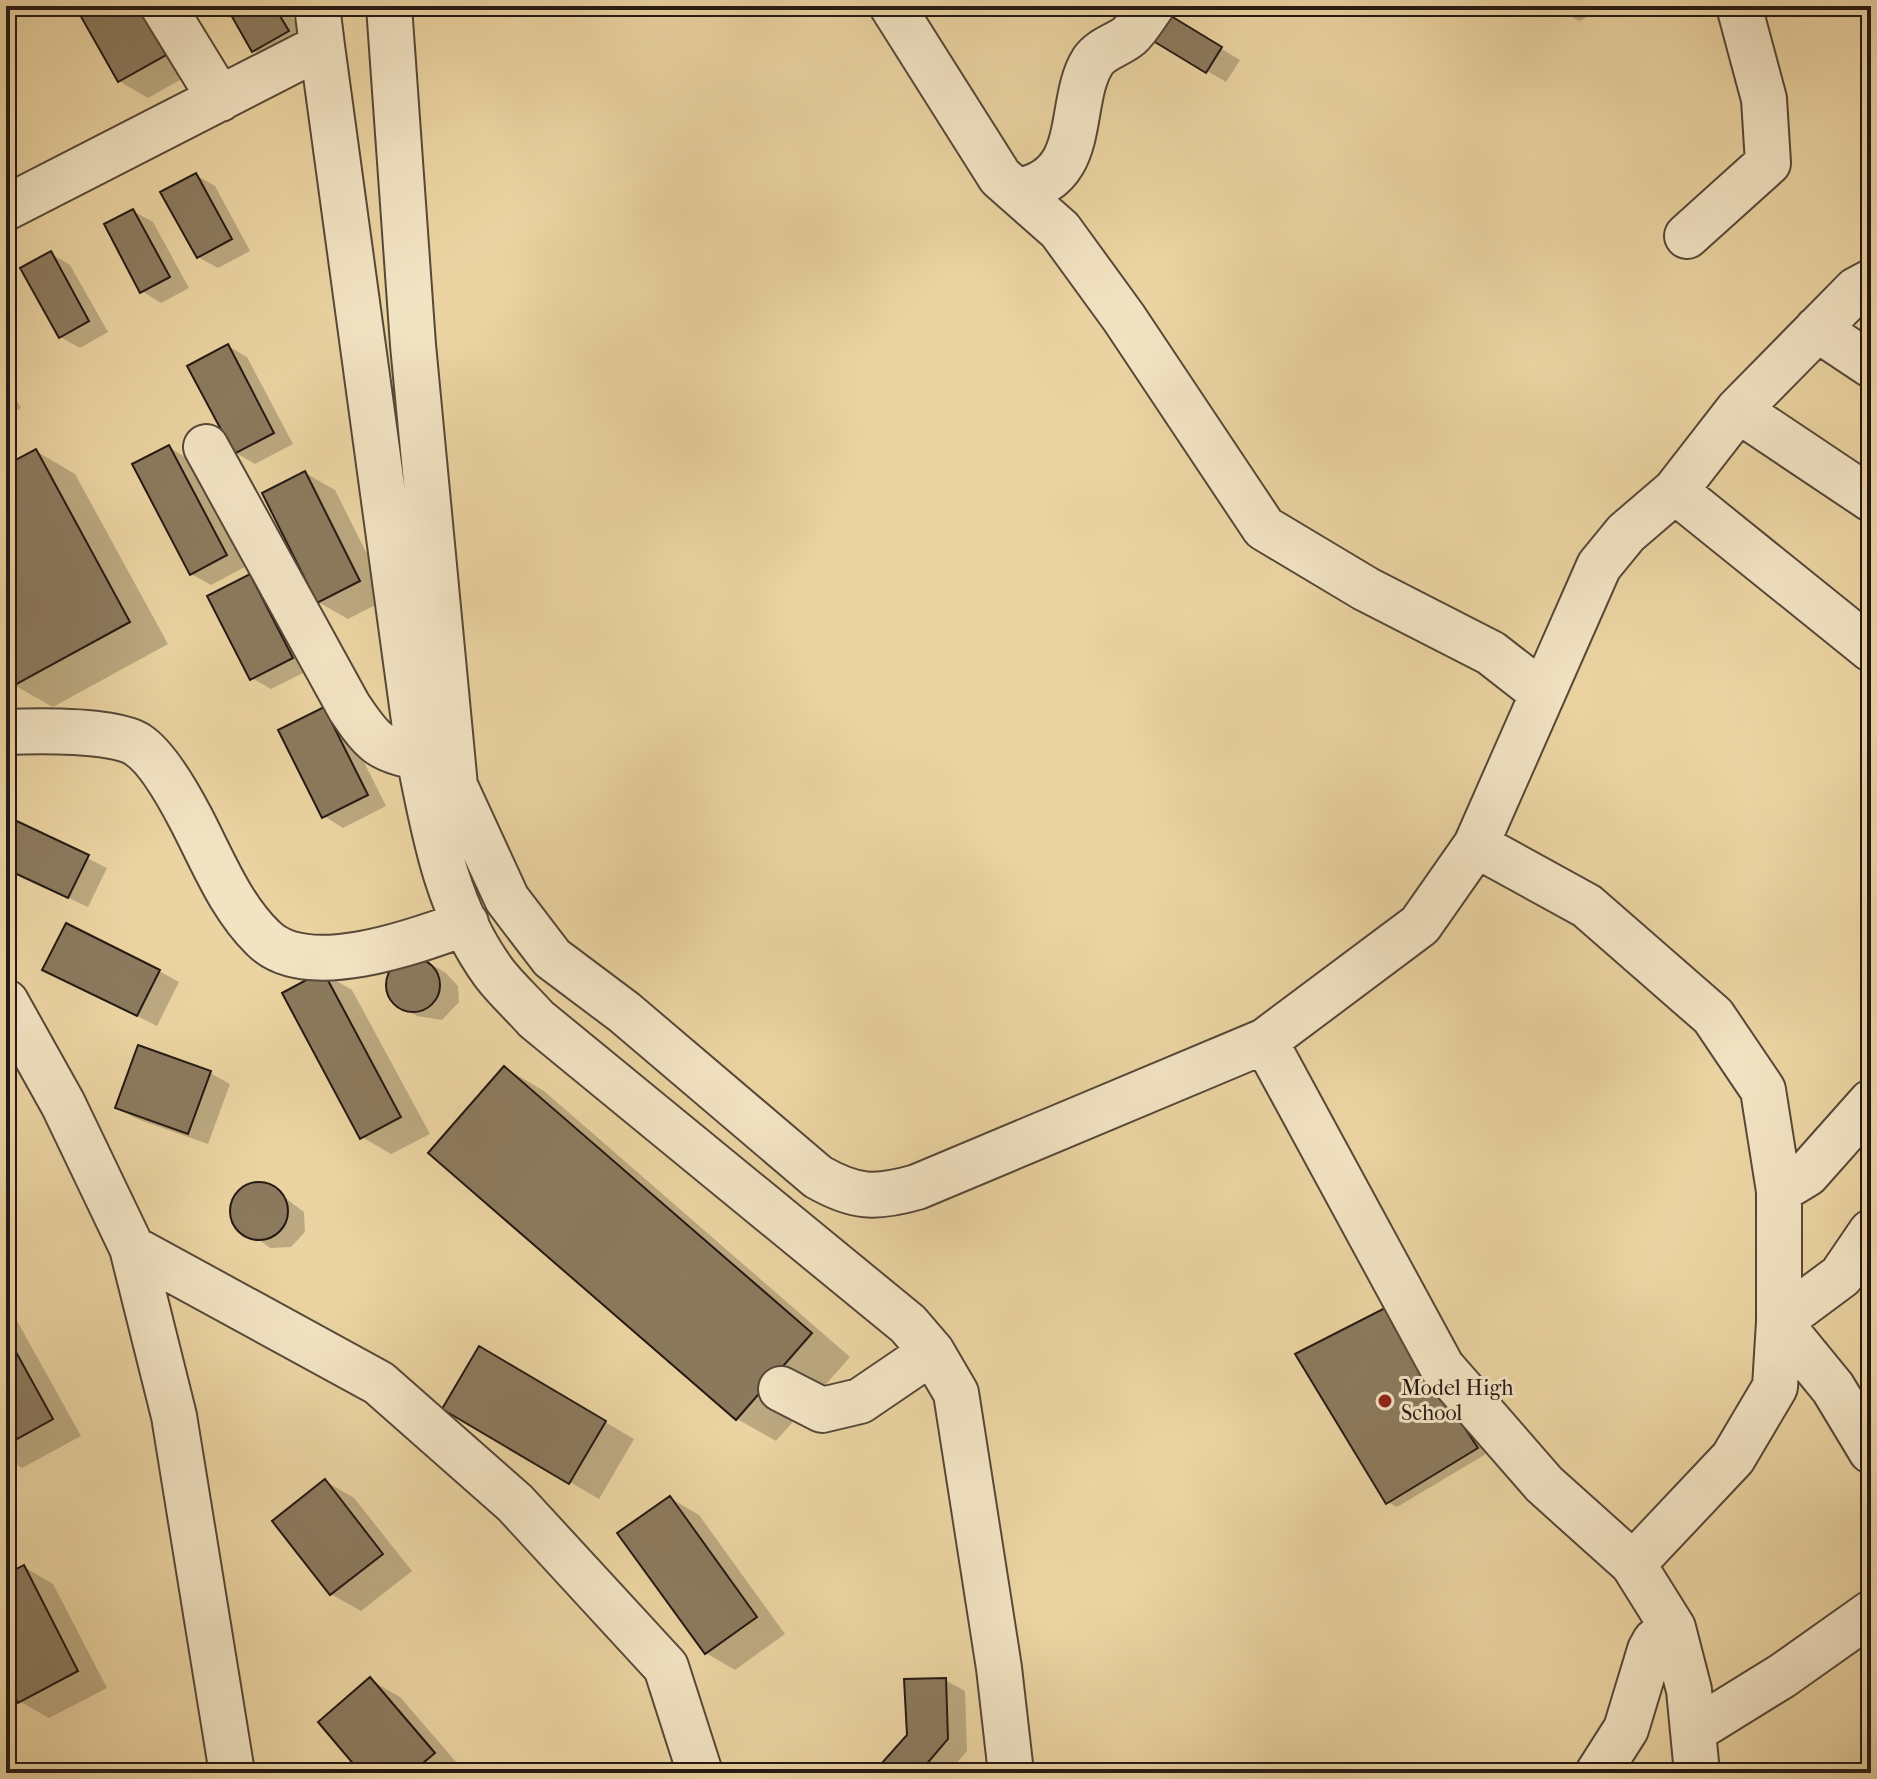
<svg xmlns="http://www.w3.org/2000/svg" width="1877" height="1779" viewBox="0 0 1877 1779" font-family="'IM FELL French Canon',serif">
<rect width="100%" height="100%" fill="#ebd4a2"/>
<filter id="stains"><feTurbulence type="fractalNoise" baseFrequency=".0025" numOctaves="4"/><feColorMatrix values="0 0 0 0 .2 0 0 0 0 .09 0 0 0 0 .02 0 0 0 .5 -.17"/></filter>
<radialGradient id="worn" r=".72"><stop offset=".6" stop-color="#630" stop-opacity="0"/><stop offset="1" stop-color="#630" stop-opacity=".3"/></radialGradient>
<path fill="#0003" d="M77 6H156L194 72 148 98 119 81Z
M228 6H286L307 42 273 62 254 51Z
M1553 6H1609L1579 21Z
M1167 16 1240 60 1226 82 1153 39Z
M196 175 215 186 250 251 218 268 198 257Z
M133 211 153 222 189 288 161 303 142 291Z
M51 254 70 265 108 332 80 348 60 337Z
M228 346 247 357 293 444 255 464 236 453Z
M6 382 21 408 6 416Z
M169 447 188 459 245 567 211 585 191 574Z
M36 451 75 474 168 644 53 707 14 685 6 670V468Z
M305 473 335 490 389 598 348 619 318 602Z
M250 576 270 588 311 669 271 689 252 678Z
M323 709 343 720 386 806 343 828 324 816Z
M6 818 107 868 88 907 6 869Z
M409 958 426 961 446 973 458 986 459 1002 442 1020 417 1016 397 1004 387 990 393 966Z
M159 971 179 982 157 1026 64 980Z
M323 973 352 990 430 1134 391 1154 362 1137Z
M505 1068 544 1091 850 1357 776 1441 737 1419 431 1152Z
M210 1073 230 1084 208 1144 137 1119 117 1108Z
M248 1186H269L304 1212 305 1232 291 1247 270 1248 234 1221V1201Z
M6 1301 81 1436 22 1468 6 1459Z
M1394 1315 1486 1454 1397 1507 1388 1502Z
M480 1349 634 1439 599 1499 445 1409Z
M325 1481 354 1498 412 1571 361 1611 331 1594Z
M670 1498 699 1515 785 1634 735 1670 706 1653Z
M24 1567 53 1584 107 1688 49 1718 19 1701 6 1676V1577Z
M370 1680 400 1697 463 1770 364 1773Z
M945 1680 965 1691 967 1751 948 1773H875L909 1735Z"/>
<path fill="#8c7a5e" stroke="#251914" stroke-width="2" d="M75 6H138L166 55 118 82Z
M226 6H274L289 31 252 52Z
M1166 13 1222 47 1206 73 1150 39Z
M196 173 232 239 197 258 160 192Z
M133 209 170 277 140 293 104 224Z
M51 251 89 321 59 338 20 268Z
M228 344 274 433 234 454 187 366Z
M169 445 227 555 190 575 132 464Z
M36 449 130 622 13 686 6 674V465Z
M305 471 360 581 317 603 262 493Z
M250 574 293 658 250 680 207 596Z
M324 707 368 795 322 818 278 730Z
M6 816 89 855 68 898 6 869Z
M66 923 160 970 137 1016 42 970Z
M386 985a27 27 0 1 1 54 0a27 27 0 1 1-54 0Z
M323 971 401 1117 360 1139 282 993Z
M138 1045 211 1071 188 1134 115 1108Z
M504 1066 812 1333 736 1420 428 1153Z
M230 1211a29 29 0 1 1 58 0a29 29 0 1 1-58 0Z
M1385 1308 1478 1448 1386 1504 1295 1354Z
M6 1334 53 1419 6 1445Z
M479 1346 606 1421 569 1484 442 1409Z
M325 1479 383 1554 330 1595 272 1521Z
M670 1496 757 1617 705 1654 617 1533Z
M24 1565 78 1671 18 1703 6 1680V1574Z
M370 1677 435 1753 411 1773H361L318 1722Z
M946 1678 948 1739 919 1773H873L907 1735 904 1679Z"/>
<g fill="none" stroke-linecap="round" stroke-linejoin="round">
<g stroke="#564838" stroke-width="48">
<path id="minor" d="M163 6 220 99
M389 6 413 345 455 786 507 899 552 958 624 1012 818 1177C855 1198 875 1199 917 1187L1265 1041 1420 925 1476 845 1599 566 1626 533 1675 491 1738 410 1856 290 1871 282
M892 6 1000 177 1060 230 1124 318 1264 528 1366 589 1491 653 1541 692
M322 46 419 757C434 833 447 909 494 973 506 989 523 1004 536 1019L908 1324 932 1352 956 1393 999 1668 1011 1773
M1016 191C1091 180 1066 103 1093 61 1101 49 1118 45 1129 36 1138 28 1145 15 1152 6
M6 208 322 46 317 6
M1687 236 1768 163 1764 99 1739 6
M1817 329 1871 365
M1738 410 1871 499
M206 447 349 707C371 740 379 751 419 757
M1675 491 1871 649
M6 732C34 731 116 729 138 745 158 758 180 798 191 819 212 859 230 906 263 938 306 982 417 941 466 923
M1476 845 1587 906 1713 1016 1763 1090 1779 1191V1322L1833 1388 1871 1451
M6 1002 63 1104 132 1248 174 1416 232 1773
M1265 1041 1442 1367 1544 1484 1633 1564 1673 1628 1689 1690 1697 1773
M1779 1191 1807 1174 1871 1102
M132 1248 379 1383 515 1503 666 1667 700 1773
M781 1389 822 1410 860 1401 932 1352
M1633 1564 1733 1458 1775 1387 1779 1322 1841 1276 1871 1232
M1693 1731 1782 1676 1871 1613
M1598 1773 1626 1729 1650 1650 1655 1641 1673 1628"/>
</g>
<use href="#minor" stroke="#f2e3c3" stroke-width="44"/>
</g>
<circle fill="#8f2418" stroke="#f2e3c3" stroke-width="3" cx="1385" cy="1401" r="8"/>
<g text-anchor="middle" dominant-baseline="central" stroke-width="6" stroke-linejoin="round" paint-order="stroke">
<g font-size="22" fill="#251914" stroke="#f2e3c3" text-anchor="start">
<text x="1401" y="1388">Model High<tspan x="1401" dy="25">School</tspan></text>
</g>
</g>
<rect width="1877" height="1779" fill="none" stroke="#ebd4a2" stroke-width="32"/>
<rect x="8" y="8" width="1861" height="1763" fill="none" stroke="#251914" stroke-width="4"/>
<rect x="16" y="16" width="1845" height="1747" fill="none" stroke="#251914" stroke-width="2"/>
<rect width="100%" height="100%" filter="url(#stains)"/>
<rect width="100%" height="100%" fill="url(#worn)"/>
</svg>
